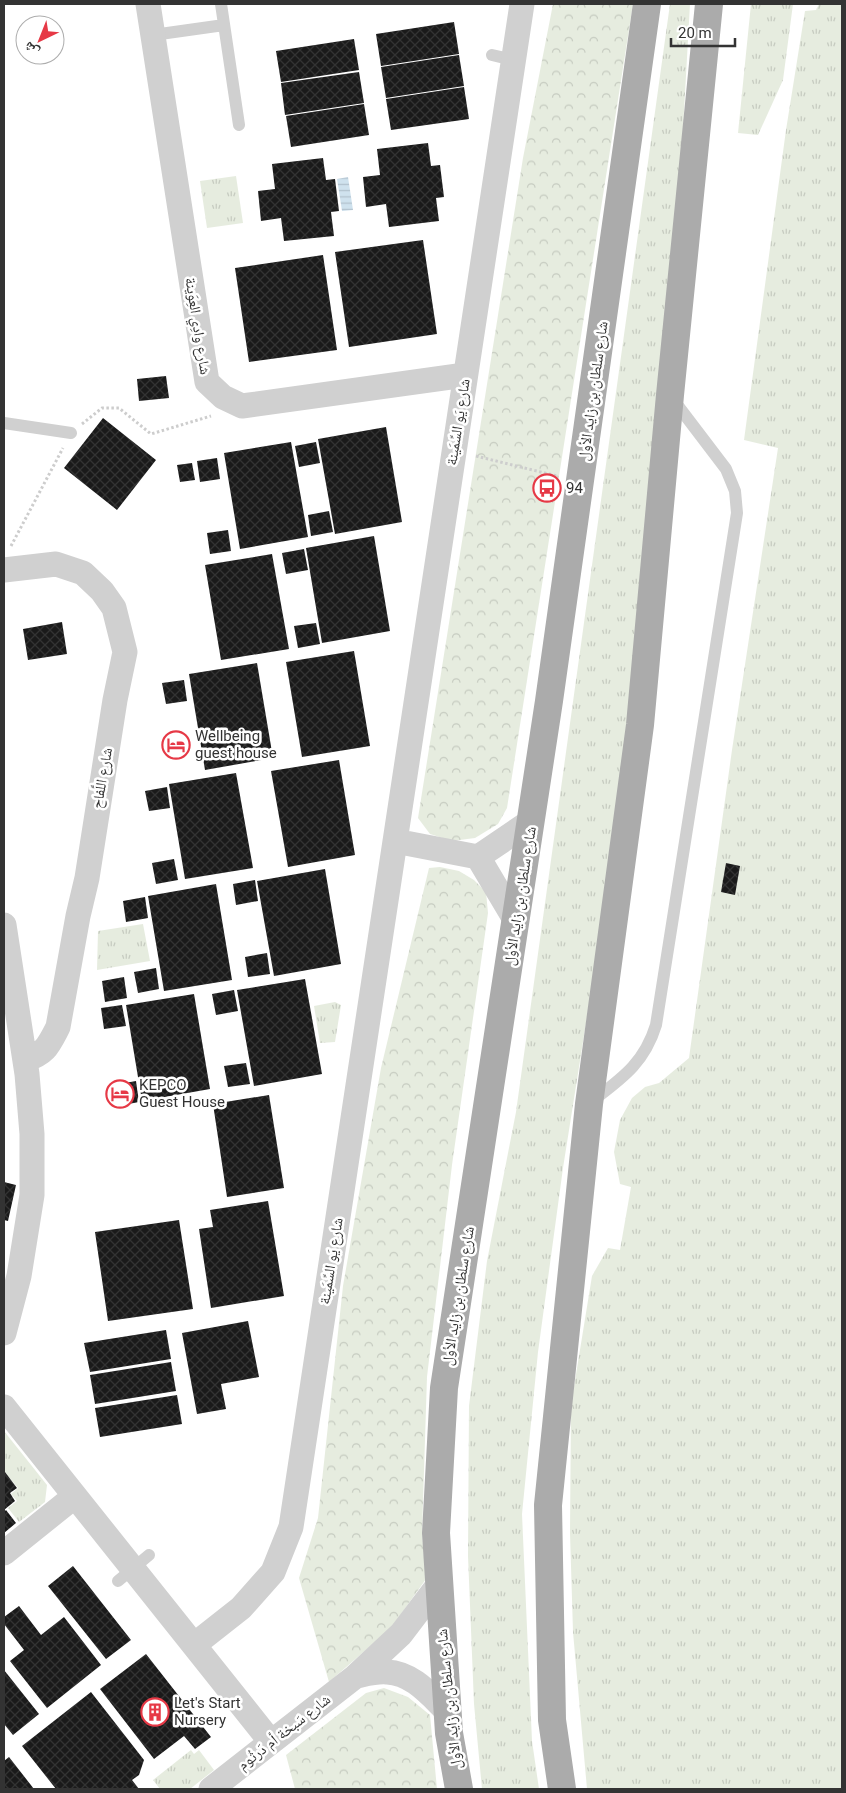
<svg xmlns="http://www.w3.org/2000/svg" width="846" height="1793" viewBox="0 0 846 1793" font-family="Roboto,'Noto Naskh Arabic',sans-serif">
<defs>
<pattern id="grass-tufts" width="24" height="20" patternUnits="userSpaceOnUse" patternTransform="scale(1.25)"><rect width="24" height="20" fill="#e6ecdf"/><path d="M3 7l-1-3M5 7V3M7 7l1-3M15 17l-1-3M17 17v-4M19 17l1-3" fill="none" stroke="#c6cbc0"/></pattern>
<pattern id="forest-crowns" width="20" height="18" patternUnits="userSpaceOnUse" patternTransform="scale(1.25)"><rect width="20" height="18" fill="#e6ecdf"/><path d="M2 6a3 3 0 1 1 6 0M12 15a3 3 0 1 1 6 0" fill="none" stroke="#c6cbc0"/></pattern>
<pattern id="water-rules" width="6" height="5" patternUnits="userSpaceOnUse" patternTransform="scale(1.25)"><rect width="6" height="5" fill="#cfe2ee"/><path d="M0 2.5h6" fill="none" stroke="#b2c2cd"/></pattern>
<pattern id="building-cross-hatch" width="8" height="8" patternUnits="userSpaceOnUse" patternTransform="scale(1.25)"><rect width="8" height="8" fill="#1a1a1a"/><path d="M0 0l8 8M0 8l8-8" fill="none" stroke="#333"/></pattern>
</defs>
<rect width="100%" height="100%" fill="#fff"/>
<path fill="url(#grass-tufts)" d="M670 4H690L682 147 624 756 592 985 563 1168 538 1352 522 1514 532 1741 539 1789H482L474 1704 468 1556 469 1406 487 1261 516 1112Z
M751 4H793L783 80 758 135 738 133Z
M819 4H842V1789H587L573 1632 570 1533 571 1405 592 1276 608 1248 620 1250 631 1187 620 1184 614 1152 620 1120 632 1098 645 1087 659 1083 689 1058 732 750 778 448 744 440 786 130 805 11 816 10Z
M236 176 243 223 207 228 200 181Z
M143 924 150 961 97 970 98 931Z
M335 1002 341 1005 335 1042 320 1043 314 1006Z
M4 1431 47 1485 45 1502 19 1522 8 1508 17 1501 11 1494 18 1488 4 1471Z
M191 1750 194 1754 199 1750 214 1770 190 1789H160L153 1780Z"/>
<path fill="url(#forest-crowns)" d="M553 4H633L507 808 498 824 475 838 452 841 430 834 418 818 523 158Z
M440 867 459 871 474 880 486 892 488 913 452 1165 427 1377 422 1534 426 1579 391 1628 329 1682 299 1578 318 1518 343 1286 381 1068 429 868Z
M384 1688 408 1697 430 1715 437 1789H295L286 1755 366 1693Z"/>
<path fill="url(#water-rules)" d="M348 177 353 210 342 211 337 179Z"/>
<path fill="url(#building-cross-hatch)" d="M454 22 459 54 381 66 376 34Z
M354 39 359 70 281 82 276 51Z
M459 55 464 86 386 98 381 67Z
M359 72 364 103 285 115 281 83Z
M464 87 469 119 391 130 386 99Z
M364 104 369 135 291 147 286 116Z
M428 143 431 166 440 165 444 197 436 198 439 221 389 227 386 204 366 207 363 177 380 175 377 149Z
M323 158 326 180 335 179 339 211 331 212 334 236 284 241 281 218 261 221 258 191 275 189 272 164Z
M423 240 437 334 349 347 335 252Z
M323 255 337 350 249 362 235 268Z
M166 376 169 398 139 401 137 379Z
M103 418 156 460 117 510 64 468Z
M386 427 402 522 335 534 318 439Z
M291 442 308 537 240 549 224 453Z
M316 442 320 463 299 467 295 446Z
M217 458 220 479 200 482 197 461Z
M192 463 195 480 180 482 177 465Z
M329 511 333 532 311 536 308 515Z
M228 530 231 551 210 554 207 533Z
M374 536 390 631 322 643 306 548Z
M304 549 308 570 286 574 282 553Z
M272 554 289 649 221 660 205 565Z
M62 622 67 654 28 660 23 629Z
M316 623 320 644 298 648 294 626Z
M354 651 370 746 302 757 286 662Z
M257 663 273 758 205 770 189 674Z
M184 680 187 701 166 704 162 683Z
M339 760 355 855 288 867 271 771Z
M236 773 253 868 185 879 169 784Z
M167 787 170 808 149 811 145 791Z
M174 859 178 880 156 884 152 863Z
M726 863 740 866 735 895 721 892Z
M325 869 341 964 274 976 257 881Z
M255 880 258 901 236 905 233 884Z
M216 884 232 980 164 991 148 896Z
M145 897 148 918 126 922 123 901Z
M267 953 270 974 248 977 245 957Z
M156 968 159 989 138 993 134 972Z
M124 977 127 998 105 1002 102 981Z
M305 979 322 1074 254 1086 237 990Z
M234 990 238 1011 216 1015 212 994Z
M194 994 210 1089 142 1101 126 1005Z
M122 1005 126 1026 104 1029 101 1008Z
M246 1063 250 1084 228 1087 224 1066Z
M136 1081 139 1102 118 1106 114 1085Z
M269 1095 284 1188 227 1197 213 1104Z
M4 1182 16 1185 8 1221 4 1220Z
M268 1201 284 1296 211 1308 199 1229 213 1227 210 1210Z
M179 1220 193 1309 108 1321 95 1232Z
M248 1321 259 1377 221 1384 226 1409 197 1414 182 1333Z
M166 1330 171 1359 90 1372 84 1343Z
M171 1362 176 1391 95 1404 90 1375Z
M177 1395 182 1424 100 1437 95 1408Z
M5 1472 17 1488 10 1493 15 1501 4 1510Z
M6 1510 16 1523 4 1533V1512Z
M73 1566 131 1640 106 1659 48 1586Z
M19 1606 41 1635 64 1617 101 1665 47 1708 10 1661 24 1650 4 1624V1617Z
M146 1654 211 1737 195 1749 184 1736 154 1759 100 1689Z
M4 1670 39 1714 13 1735 4 1724Z
M91 1692 144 1760 139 1775 132 1780 139 1789H56L22 1746Z
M9 1757 34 1789H4V1761Z"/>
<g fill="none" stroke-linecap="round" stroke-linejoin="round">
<path stroke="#cdcdcd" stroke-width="3" stroke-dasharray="2.5 2.5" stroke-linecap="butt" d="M82 424 102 408H119L151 434 211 416
M476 456 557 476
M11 546 63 448"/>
<path stroke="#d0d0d0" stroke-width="12" d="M221 4 239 125
M153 35 224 25
M492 55 513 60
M4 423 71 433
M591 1102C621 1079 644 1064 656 1025L737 513 735 491 726 469 672 398
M118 1581 149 1555"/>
<path stroke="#d0d0d0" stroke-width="25" d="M148 4 207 382 223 397 242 406 465 375
M4 570 56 564 83 573 102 591 114 608 125 652 115 700 87 878 78 916 58 1027C48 1046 46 1053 25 1060
M395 841 478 857 531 821
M478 857 516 921
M4 925 27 1074 32 1134V1195L19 1276 4 1333
M4 1407 271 1742
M4 1553 75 1496
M194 1645 241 1608 273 1572 291 1527 522 4
M356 1676C366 1674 377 1671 387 1672 413 1673 431 1696 448 1712
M211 1789 356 1676 401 1634 439 1584"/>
<path stroke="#ababab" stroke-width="28" d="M459 1789 449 1733 436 1533 444 1388 549 701 647 4
M562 1789 552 1720 548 1505 589 1104 640 725 670 395 709 4"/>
</g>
<defs>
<g id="bus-ring" transform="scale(1.4375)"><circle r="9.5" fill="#fff" stroke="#e63946" stroke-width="1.5"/><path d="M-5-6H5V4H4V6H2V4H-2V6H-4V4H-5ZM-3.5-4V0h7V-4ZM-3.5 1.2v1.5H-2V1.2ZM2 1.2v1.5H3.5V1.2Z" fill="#e63946"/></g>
<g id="hotel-ring" transform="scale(1.4375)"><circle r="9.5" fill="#fff" stroke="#e63946" stroke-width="1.5"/><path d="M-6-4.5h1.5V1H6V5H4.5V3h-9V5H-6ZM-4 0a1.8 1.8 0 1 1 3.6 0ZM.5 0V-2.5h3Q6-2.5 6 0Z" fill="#e63946"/></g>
<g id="building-ring" transform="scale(1.4375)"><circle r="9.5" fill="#fff" stroke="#e63946" stroke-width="1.5"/><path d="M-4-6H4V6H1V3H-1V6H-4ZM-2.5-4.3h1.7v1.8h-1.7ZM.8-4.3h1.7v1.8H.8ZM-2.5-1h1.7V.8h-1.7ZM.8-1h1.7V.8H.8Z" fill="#e63946"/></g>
</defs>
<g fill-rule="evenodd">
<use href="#bus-ring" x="547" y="488"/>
<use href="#hotel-ring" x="176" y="745"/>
<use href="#hotel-ring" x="120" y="1094"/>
<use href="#building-ring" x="155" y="1712"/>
</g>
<g text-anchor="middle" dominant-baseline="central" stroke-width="5" stroke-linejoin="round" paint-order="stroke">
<g font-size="15" fill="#333" stroke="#fff">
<text transform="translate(198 326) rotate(81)">شارع وادِي العِوَينة</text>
<text transform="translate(593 391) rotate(-82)">شارع سلطان بن زايد الأول</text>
<text transform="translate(458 422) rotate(-81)">شارع يَو السِّمَينة</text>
<text transform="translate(102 778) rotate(-80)">شارع اللِّفاح</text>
<text transform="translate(520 896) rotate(-81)">شارع سلطان بن زايد الأول</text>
<text transform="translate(331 1261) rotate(-81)">شارع يَو السِّمَينة</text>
<text transform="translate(458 1296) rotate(-81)">شارع سلطان بن زايد الأول</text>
<text transform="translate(449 1699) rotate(-96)">شارع سلطان بن زايد الأول</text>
<text transform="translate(284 1732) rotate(-38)">شارع سَبخة أم دَرثُوم</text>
</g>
<g font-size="15" fill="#333" stroke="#fff" text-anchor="start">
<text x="566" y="488">94</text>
<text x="195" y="736">Wellbeing<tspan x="195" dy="17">guest house</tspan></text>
<text x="139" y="1085">KEPCO<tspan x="139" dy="17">Guest House</tspan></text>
<text x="174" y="1703">Let's Start<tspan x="174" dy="17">Nursery</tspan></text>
</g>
</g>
<rect width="846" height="1793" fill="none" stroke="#333333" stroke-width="10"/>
<g transform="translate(40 40) rotate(223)"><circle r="24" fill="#ffffff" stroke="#adadad"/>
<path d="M0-4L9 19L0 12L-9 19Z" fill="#e63946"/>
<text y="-8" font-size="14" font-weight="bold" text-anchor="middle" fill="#333333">ش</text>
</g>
<path d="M671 38v8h64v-8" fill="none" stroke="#333333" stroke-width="2.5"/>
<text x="678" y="38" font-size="15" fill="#333333" stroke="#ffffff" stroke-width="4" paint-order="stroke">20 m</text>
</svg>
